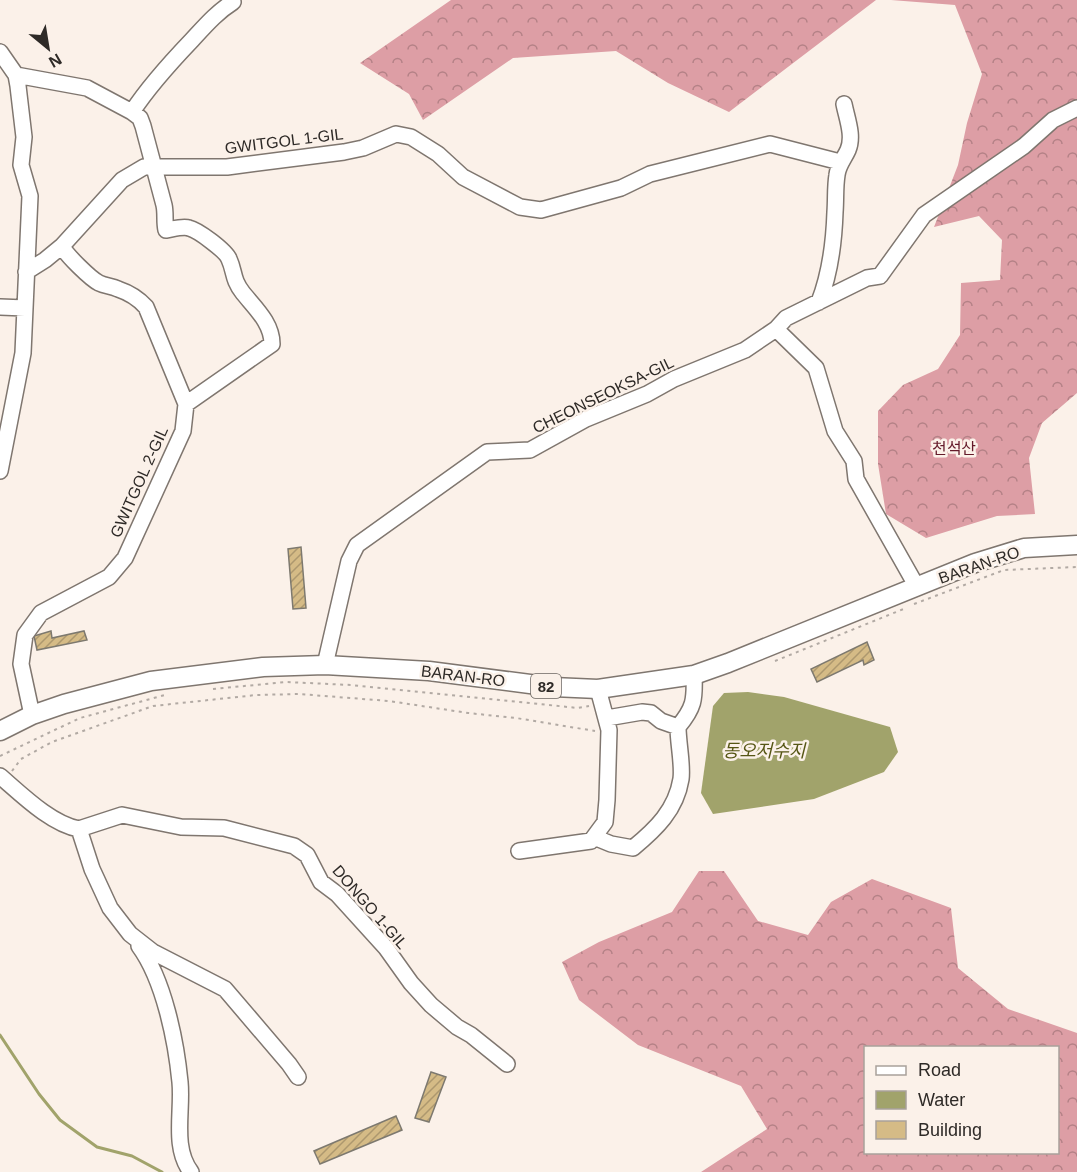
<svg xmlns="http://www.w3.org/2000/svg" width="1077" height="1172" viewBox="0 0 1077 1172" font-family="Helvetica,'Noto Sans KR',sans-serif">
<defs>
<pattern id="forest-crowns" width="20" height="18" patternUnits="userSpaceOnUse" patternTransform="scale(1.5)"><rect width="20" height="18" fill="#dd9ea5"/><path d="M2 6a3 3 0 1 1 6 0M12 15a3 3 0 1 1 6 0" fill="none" stroke="#b48186"/></pattern>
<pattern id="building-hatch" width="6" height="6" patternUnits="userSpaceOnUse" patternTransform="scale(1.5)"><rect width="6" height="6" fill="#d5bb86"/><path d="M-1 1l2-2M0 6l6-6M5 7l2-2" fill="none" stroke="#ad986e"/></pattern>
</defs>
<rect width="100%" height="100%" fill="#fbf1e9"/>
<path fill="url(#forest-crowns)" fill-rule="evenodd" d="M451 0H876L729 112 668 83 616 51 513 58 423 120 409 94 360 63Z
M891 0H1077V393L1042 423 1029 458 1035 514 997 516 926 538 886 514 878 464V411L903 385 938 369 960 335 961 283 1000 280 1002 240 979 216 934 227 958 165 967 123 982 74 955 5Z
M699 871H724L758 921 808 935 831 902 872 879 951 908 958 968 1008 1009 1077 1033V1172H701L767 1129 741 1086 638 1045 579 1000 562 962 599 942 672 912ZM866 1048H1058V1152H866Z"/>
<path fill="#a1a36b" d="M748 692 784 697 890 727 898 752 884 772 814 799 713 814 701 793 713 706 724 693Z"/>
<g fill="none" stroke-linecap="round" stroke-linejoin="round">
<path stroke="#a1a36b" stroke-width="3" d="M0 1035 39 1094 60 1120 97 1147 132 1156 162 1172"/>
</g>
<path fill="url(#building-hatch)" stroke="#7d796f" stroke-width="1.5" d="M301 547 306 608 293 609 288 549Z
M51 631 52 638 84 631 87 640 37 650 34 636Z
M867 642 874 660 864 665 863 660 817 682 811 669Z
M431 1072 446 1077 429 1122 415 1118Z
M396 1116 402 1130 320 1164 314 1151Z"/>
<g fill="none" stroke-linecap="round" stroke-linejoin="round">
<g stroke="#7f766f" stroke-width="18">
<path id="minor" d="M0 52 16 75 18 86 24 137 21 165 30 196 23 353 0 471
M16 75 87 88 132 112
M62 246C65 254 91 279 99 283 105 286 112 286 118 289 130 293 138 298 146 307L186 404
M26 272 45 260 62 246 122 180 144 167H227L344 152 363 148 396 134 411 137 438 154 463 177 520 207 541 210 621 188 650 174 770 144 840 162
M819 302C830 274 834 242 835 212 836 199 835 187 837 175 838 165 844 159 848 150 854 136 847 119 844 104
M0 307 25 308
M776 329 816 368 835 431 854 461 856 479 917 587
M325 665 349 561 357 545 487 452 530 450 586 419 647 394 674 379 745 350 776 329 786 318 867 278 880 276 924 215 1024 146 1053 120 1077 108
M32 715 21 664 25 635 41 613 109 577 125 558 183 431 186 404 272 344C272 323 255 308 243 293 232 279 235 272 229 259 226 251 198 230 189 228 183 226 173 229 166 230 164 221 166 214 164 205L143 126 140 118 132 112C149 86 170 63 192 40 205 26 217 12 233 2
M607 718 642 712 651 713 661 721 678 727
M0 776C21 794 51 824 79 829L92 869 110 908 130 934 153 952 225 989 289 1064 298 1077
M79 829 122 815 181 827 224 828 294 846 307 855 321 882 337 894 386 948 411 983 431 1005 457 1027 471 1035 507 1064
M594 837 611 844 633 848C656 829 676 810 681 779 683 765 678 743 678 727 694 708 695 700 694 675
M519 851 591 841 605 822 607 800 609 730 598 689
M139 946C164 980 176 1041 180 1082 183 1111 172 1147 191 1172"/>
</g>
<g stroke="#7f766f" stroke-width="21">
<path id="major" d="M0 731 32 715 64 704 151 681 263 667 325 665 429 671 553 687 598 689 694 675 728 663 975 563 1024 548 1077 545"/>
</g>
<path stroke="#b2aaa4" stroke-width="2" stroke-dasharray="3 4.5" stroke-linecap="butt" d="M914 604 1004 570 1077 567
M775 661 906 608
M213 689 286 682 351 685 578 708 589 706
M0 756 80 718 165 695
M12 771 21 759 52 742 153 706 256 695 299 694 389 701 468 713 516 718 595 731"/>
<use href="#minor" stroke="#fff" stroke-width="15"/>
<use href="#major" stroke="#fff" stroke-width="18"/>
</g>
<g text-anchor="middle" dominant-baseline="central" stroke-width="5" stroke-linejoin="round" paint-order="stroke">
<rect fill="#fbf1e9" stroke="#6c6661" stroke-width="1.5" x="531" y="674" width="30" height="24" rx="4.5"/>
<g font-size="15" font-weight="bold" fill="#2e2a27">
<text x="546" y="686">82</text>
</g>
<g font-size="16" fill="#2e2a27" stroke="#fbf1e9">
<text transform="translate(284 141) rotate(-7)">GWITGOL 1-GIL</text>
<text transform="translate(603 395) rotate(-26)">CHEONSEOKSA-GIL</text>
<text transform="translate(139 482) rotate(-66)">GWITGOL 2-GIL</text>
<text transform="translate(979 565) rotate(-19)">BARAN-RO</text>
<text transform="translate(463 676) rotate(7)">BARAN-RO</text>
<text transform="translate(370 907) rotate(49)">DONGO 1-GIL</text>
</g>
<g font-size="16" fill="#641a2a" stroke="#fbf1e9">
<text x="954" y="448">천석산</text>
</g>
<g font-size="18" font-style="italic" fill="#565615" stroke="#fbf1e9">
<text x="764" y="751">동오저수지</text>
</g>
</g>
<rect x="864" y="1046" width="195" height="108" fill="#fbf1e9" stroke="#a9a19b" stroke-width="1.5"/>
<rect x="876" y="1066" width="30" height="9" fill="#ffffff" stroke="#a9a19b" stroke-width="1.5"/>
<text x="918" y="1076" font-size="18" fill="#2e2a27">Road</text>
<rect x="876" y="1091" width="30" height="18" fill="#a1a36b" stroke="#a9a19b" stroke-width="1.5"/>
<text x="918" y="1106" font-size="18" fill="#2e2a27">Water</text>
<rect x="876" y="1121" width="30" height="18" fill="#d5bb86" stroke="#a9a19b" stroke-width="1.5"/>
<text x="918" y="1136" font-size="18" fill="#2e2a27">Building</text>
<g transform="translate(48 48) rotate(150)" stroke="#fbf1e9" stroke-width="4.5" paint-order="stroke">
<path d="M0-4.5L10 22L0 15L-10 22Z" fill="#2e2a27"/>
<text y="-9" font-size="16" font-weight="bold" text-anchor="middle" fill="#2e2a27">N</text>
</g>
</svg>
